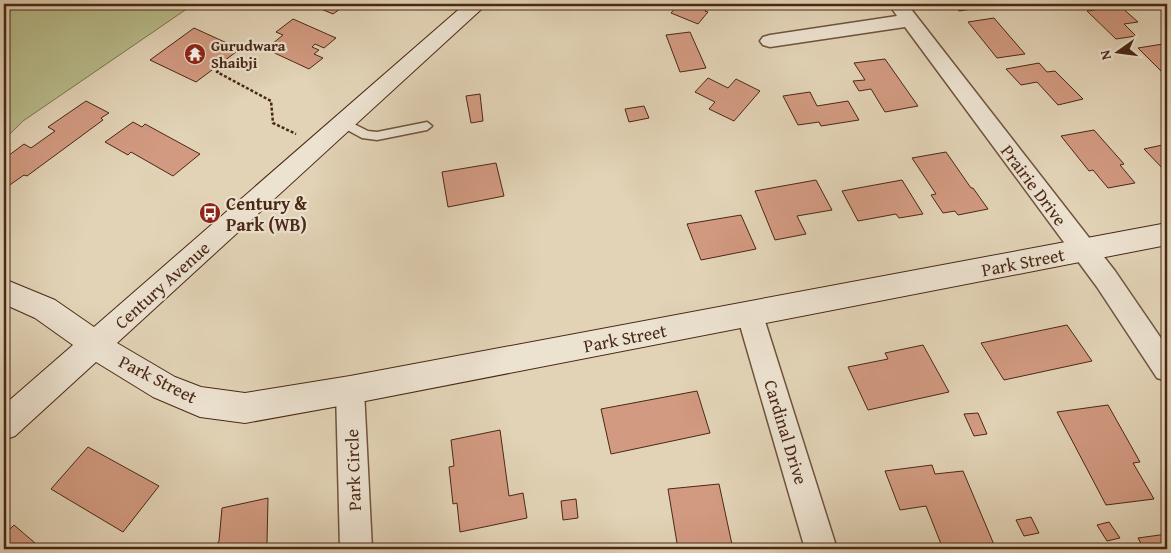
<svg xmlns="http://www.w3.org/2000/svg" width="1171" height="553" viewBox="0 0 1171 553" font-family="'Gentium Book Plus',serif">
<rect width="100%" height="100%" fill="#e2d3b6"/>
<filter id="stains"><feTurbulence type="fractalNoise" baseFrequency=".004" numOctaves="4"/><feColorMatrix values="0 0 0 0 .2 0 0 0 0 .09 0 0 0 0 .02 0 0 0 .5 -.17"/></filter>
<radialGradient id="worn" r=".72"><stop offset=".6" stop-color="#630" stop-opacity="0"/><stop offset="1" stop-color="#630" stop-opacity=".3"/></radialGradient>
<path fill="#b8bb8b" stroke="#817250" d="M4 4H194L23 121 4 140Z"/>
<path fill="#d29a81" stroke="#4a2815" d="M309 4H347L333 14Z
M679 4H711L705 11 708 12 698 24 671 13Z
M953 4H1004L959 11Z
M1120 6 1138 22 1124 24 1136 36 1116 39 1087 11Z
M994 18 1025 54 997 58 968 22Z
M293 19 336 38 324 48 315 44 312 47 319 50 314 54 323 58 309 69 266 49 283 35 276 32Z
M194 28 240 49 196 82 150 60Z
M690 32 706 68 680 72 666 35Z
M1163 44 1167 48V77L1138 48Z
M885 59 918 106 885 112 871 89 859 91 853 81 865 80 854 63Z
M1039 63 1047 72 1055 71 1083 99 1058 105 1037 82 1021 85 1006 69Z
M708 78 728 88 736 79 760 91 734 121 709 109 715 102 695 92Z
M810 92 817 106 848 101 859 120 821 126 819 122 798 125 783 96Z
M480 94 483 121 471 123 466 96Z
M86 101 109 113 101 118 103 120 27 176 24 175 4 189V159L24 144 31 148 55 131 48 127Z
M644 106 649 118 629 122 625 109Z
M133 122 142 127 145 124 200 154 173 176 131 152 128 155 105 142Z
M1094 130 1124 164 1120 165 1135 183 1108 188 1093 170 1089 171 1061 136Z
M1167 144V172H1166L1144 149Z
M946 152 971 188H973L988 209 958 215 955 211 943 213 931 195 936 194 912 158Z
M496 163 504 196 448 207 442 172Z
M816 180 832 210 797 216 806 234 775 240 755 191Z
M902 180 923 214 899 218 896 214 858 221 842 191Z
M741 215 756 249 701 260 687 224Z
M1067 325 1092 361 1004 380 981 343Z
M923 345 949 392 868 410 848 367 888 359 885 353Z
M697 391 710 433 611 454 601 409Z
M1108 405 1140 462 1133 463 1154 499 1106 505 1057 412Z
M978 413 987 434 974 436 964 414Z
M500 430 509 496 523 493 527 518 460 532 457 503 453 504 449 467 454 466 451 440Z
M88 447 159 486 123 532 51 489Z
M932 465 935 474 963 471 995 547 943 549 926 506 900 510 885 471Z
M719 484 733 549H678L668 489Z
M268 498 267 543 264 549H214L219 541 222 508Z
M576 499 578 518 563 520 561 501Z
M1031 517 1039 533 1024 536 1016 520Z
M1109 522 1120 538 1107 541 1097 525Z
M14 525 42 549H4V535Z
M1167 534V549H1144L1138 538Z"/>
<g fill="none" stroke-linecap="round" stroke-linejoin="round">
<g stroke="#70533d" stroke-width="3">
<path id="lane" d="M344 119 368 131 377 132 427 122 432 126 427 130 377 140 362 138 340 126 339 123Z"/>
</g>
<g stroke="#70533d" stroke-width="3">
<path id="street" d="M889 4H907L1115 271 1167 347V381L1157 378 1097 287 905 27 770 47 763 45 760 41 763 37 770 35 897 16Z
M750 304 759 307 763 315 837 549H805L737 315 741 307Z
M350 377 360 381 364 390 372 549H340L336 390 340 381Z"/>
</g>
<g stroke="#4a2815" stroke-width="2">
<path id="secondary" d="M465 4H487L117 343 175 377 201 387 245 393 350 376 1167 223V245L350 404 245 423 200 417 153 397 96 362 15 436 4 440V405L73 345 35 318 4 304V279L55 300 94 327Z"/>
</g>
<path stroke="#4a2815" stroke-width="2.5" stroke-dasharray="3 2" stroke-linecap="butt" d="M102 4 101 7 105 9 115 4
M230 61 217 72 271 101 273 123 296 134"/>
<use href="#lane" fill="#ece2d0" fill-rule="evenodd"/>
<use href="#street" fill="#ece2d0" fill-rule="evenodd"/>
<use href="#secondary" fill="#ece2d0" fill-rule="evenodd"/>
</g>
<defs>
<g id="temple-disc" transform="scale(1.125)"><circle r="9.5" fill="#8f2418" stroke="#ece2d0"/><path d="M0-6L5-2H3V0L6.5 2.5H4V6H1.5V3h-3V6H-4V2.5H-6.5L-3 0V-2H-5Z" fill="#fff"/></g>
<g id="bus-disc" transform="scale(1.125)"><circle r="9.5" fill="#8f2418" stroke="#ece2d0"/><path d="M-5-6H5V4H4V6H2V4H-2V6H-4V4H-5ZM-3.5-4V0h7V-4ZM-3.5 1.2v1.5H-2V1.2ZM2 1.2v1.5H3.5V1.2Z" fill="#fff"/></g>
</defs>
<g fill-rule="evenodd">
<use href="#temple-disc" x="195" y="54"/>
<use href="#bus-disc" x="210" y="213"/>
</g>
<g text-anchor="middle" dominant-baseline="central" stroke-width="4.5" stroke-linejoin="round" paint-order="stroke">
<g font-size="15" font-weight="bold" fill="#4a2815" stroke="#ece2d0" text-anchor="start">
<text x="211" y="45">Gurudwara<tspan x="211" dy="17">Shaibji</tspan></text>
</g>
<g font-size="18" fill="#4a2815" stroke="#ece2d0">
<text transform="translate(1034 185) rotate(53)">Prairie Drive</text>
<text transform="translate(1023 262) rotate(-11)">Park Street</text>
<text transform="translate(162 285) rotate(-42)">Century Avenue</text>
<text transform="translate(625 338) rotate(-11)">Park Street</text>
<text transform="translate(158 379) rotate(27)">Park Street</text>
<text transform="translate(786 432) rotate(73)">Cardinal Drive</text>
<text transform="translate(353 470) rotate(-92)">Park Circle</text>
</g>
<g font-size="18" font-weight="bold" fill="#4a2815" stroke="#ece2d0" text-anchor="start">
<text x="226" y="203">Century &amp;<tspan x="226" dy="21">Park (WB)</tspan></text>
</g>
</g>
<rect width="1171" height="553" fill="none" stroke="#e2d3b6" stroke-width="20"/>
<rect x="5" y="5" width="1161" height="543" fill="none" stroke="#4a2815" stroke-width="2.5"/>
<rect x="10" y="10" width="1151" height="533" fill="none" stroke="#4a2815"/>
<g transform="translate(1118 52) rotate(256)" stroke="#ece2d0" stroke-width="4" paint-order="stroke">
<path d="M0-4L9 19L0 12L-9 19Z" fill="#4a2815"/>
<text y="-8" font-size="14" font-weight="bold" text-anchor="middle" fill="#4a2815">N</text>
</g>
<rect width="100%" height="100%" filter="url(#stains)"/>
<rect width="100%" height="100%" fill="url(#worn)"/>
</svg>
